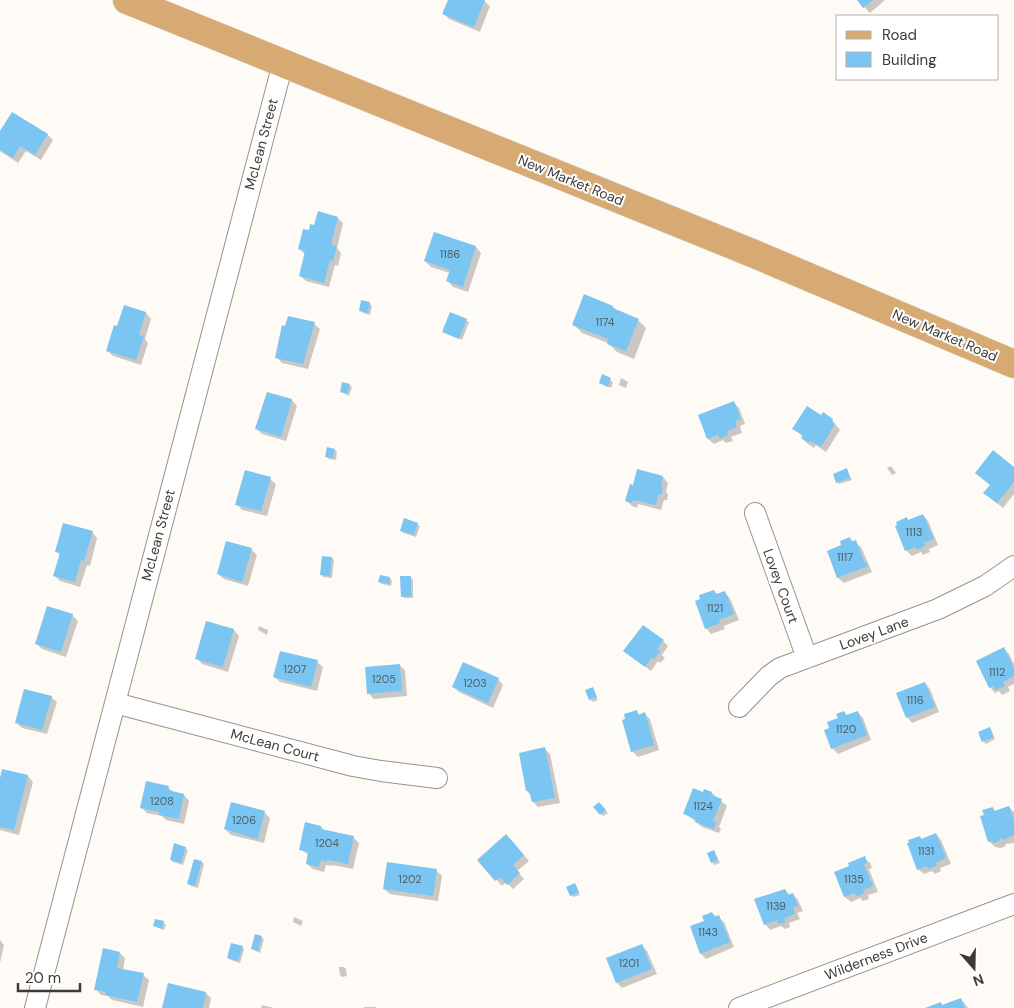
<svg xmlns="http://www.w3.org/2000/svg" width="1014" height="1008" viewBox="0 0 1014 1008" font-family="'DM Sans',sans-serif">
<rect width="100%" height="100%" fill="#fefaf5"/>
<path fill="#0003" d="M449 0H483L490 6 480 32 449 19 444 14Z
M858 0H885L870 13Z
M12 114 48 135 53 140 41 160 26 151 18 163 0 151V134Z
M338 218 343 223 337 248 341 253 338 266 335 265 329 287 306 281 300 276 306 255 299 249 310 232Z
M435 233 476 247 481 253 468 292 453 287 448 281 450 273 431 267 425 261Z
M369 303 372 306 370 315 363 313 360 310Z
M125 306 146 313 151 319 145 339 148 343 141 365 113 356 107 350 118 327Z
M613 307 618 312 638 320 646 328 634 359 617 352 608 343 582 333 573 324Z
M451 313 469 322 462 340 444 332Z
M314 324 320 329 308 369 282 363 276 357Z
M602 376 613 382 611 388 600 383Z
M621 378 628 382 626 388 619 385Z
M349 385 352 387 349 396 341 391Z
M268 393 292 400 297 406 286 441 262 434 257 429Z
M733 402 739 408 745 424 740 426 742 433 731 437 733 441 726 443 723 440 714 444 708 439 699 416Z
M821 416 832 420 840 430 826 452 816 445 814 448 808 444 803 438V437L794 429Z
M335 450 337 452 336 460 329 459 326 456Z
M891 466 896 473 892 475 887 468Z
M1014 468V494L1003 508 990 498Z
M847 470 852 480 839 484 837 482Z
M663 477 668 483 666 492 668 494 667 500H664L661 510 638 504 637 508 632 506 627 501Z
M270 479 276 484 267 516 242 510 237 504Z
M923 515 928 521 938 545 929 549 930 552 923 555 921 552 912 556 906 550 896 526 907 519 909 521Z
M417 524 420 526 416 537 404 533 401 531Z
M92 532 97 538 90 566 87 565 80 587 60 581 55 576 60 555 57 552Z
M849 538 861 547 872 572 844 583 838 578 828 552 843 546Z
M251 549 257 555 248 586 224 579 218 574Z
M332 558 334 560 332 578 323 577 321 574Z
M410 577 413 580V598H405L402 596Z
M390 578 392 581 391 586 382 584 379 582Z
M714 591 718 595 724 592 730 598 739 620 724 626 725 629 711 634 706 628Z
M72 615 78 621 66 657 42 649 37 644Z
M207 623 234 630 239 636 228 672 202 664 197 658Z
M259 626 268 630 267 635 258 630Z
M663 641 668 646 662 655 665 658 660 663 658 661 651 671 625 651Z
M1004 649 1009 654 1014 664V684L1008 687 1010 691 1002 695 999 691 995 693 990 687Z
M317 662 323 667 317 691 280 682 274 677Z
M399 665 405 670 407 696 374 699 369 694Z
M498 679 503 685 493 708 459 692 453 687Z
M925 683 930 689 939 712 912 723 907 717Z
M592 688 598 700 593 702 590 699Z
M51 697 57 702 47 734 22 728 17 723Z
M636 712 640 715 645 714 650 719 659 750 638 757 632 751Z
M844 712 847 716 857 712 863 718 871 740 838 754 832 748 839 718Z
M989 729 995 739 986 744 983 741Z
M545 749 550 754 560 803 538 807 533 802 531 795 527 791Z
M28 776 33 782 19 835 0 830V783Z
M168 787 174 793 184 795 189 801 184 824 166 820 162 816 147 813 142 808Z
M705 791 712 793 727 806 719 827 721 829 719 833 702 827 685 813 704 794Z
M599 804 608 813 603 816 595 807Z
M1009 807 1014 812V843L1005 844 1006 846 1001 848 995 847 990 842 981 817 986 815 993 808 996 812Z
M265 813 270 818 264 843 231 835 225 829Z
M321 827 325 831 353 837 359 843 353 869 333 865 332 866 326 865 324 872 313 869 307 864 309 855 300 849Z
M936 834 941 840 951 864 940 868 941 871 935 874 932 871 924 874 918 869 920 837 922 840Z
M512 841 529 861 517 871 524 879 513 889 506 882 502 886 479 860Z
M185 848 188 850 183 865 173 862 171 860Z
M714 851 720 863 714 865 708 853Z
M864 858 870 863 872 868 869 869 878 892 868 895 869 899 863 901 860 898 851 902 845 897 836 872 851 867Z
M202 862 204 864 198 888 191 886 188 883Z
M436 870 442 876 438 901 390 894 384 889Z
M575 885 580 895 573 897 571 895Z
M785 890 790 895 793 894 798 900 803 911 797 913 800 919 789 923 790 927 785 929 781 926 770 930 765 924Z
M712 913 724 922 734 947 706 959 701 954 706 921Z
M294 917 303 921 301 926 293 922Z
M163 922 166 925 164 930 154 926Z
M261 937 264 939 260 953 252 949Z
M0 940 4 945 0 963Z
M642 945 647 951 657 974 622 988 617 983Z
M242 947 244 949 240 963 231 960 228 958Z
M120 953 125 958 123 970 143 975 149 980 143 1007 112 1000 108 996 101 995 96 989Z
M339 967H344L346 969 347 976 342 977 340 975Z
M206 993 211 998 209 1008H164Z
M961 999 968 1008H928L942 1006Z
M262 1005 274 1008H261Z
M364 1007H375L376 1008H364Z"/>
<path fill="#7ac5f2" d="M448 0H485L474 27 442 14Z
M857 0H873L863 8Z
M12 112 48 134 35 155 20 146 13 158 0 150V131Z
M318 211 338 217 331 245 337 246 333 261 330 260 324 283 299 276 305 251 298 249 303 229 309 230 310 224 314 225Z
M434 232 476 246 463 287 446 281 450 270 424 261Z
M584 294 613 306V308L639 319 626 351 607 344 608 339 572 325Z
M361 300 370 302 368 313 359 311Z
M124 305 146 312 139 335 144 336 136 360 106 351 114 325 117 326Z
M450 312 467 319 459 339 442 332Z
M288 316 315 322 303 364 275 358 282 325 285 326Z
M602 374 611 378 608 387 599 383Z
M342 382 350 384 347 394 340 392Z
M267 392 292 399 281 437 255 429Z
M734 401 741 419 735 421 737 427 727 431 728 435 719 439 718 435 707 439 698 415Z
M807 406 821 415 823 412 833 419 832 421 835 424 821 447 810 441 808 443 801 438 803 435 792 429Z
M327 447 335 449 333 458 325 457Z
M993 450 1014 467V482L997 503 983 493 990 485 975 473Z
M847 468 850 478 836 483 833 474Z
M637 469 663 476 661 487 663 488 661 495H658L656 505 633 500 632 503 625 501 630 484 633 485Z
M245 470 271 477 261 511 235 505Z
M923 514 934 539 924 543 925 546 917 550 915 547 905 551 895 526 897 525 896 522 907 517 908 520Z
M404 518 418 523 414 535 400 531Z
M63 523 93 531 84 561 81 560 75 582 53 576 60 553 55 552Z
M850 537 851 542 856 540 864 562H866L868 566 837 578 827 551 841 545 840 541Z
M226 541 252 548 242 582 217 574Z
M322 556 332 557 330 576 320 575Z
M380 575 390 577 389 584 378 582Z
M400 576H411V596L401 597Z
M714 590 716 594 725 591 734 614 719 620 720 623 705 629 695 601 700 599 699 595Z
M47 606 73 614 61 652 35 644Z
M206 621 234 629 223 667 195 659Z
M643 625 664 640 657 649 660 651 654 659 652 657 645 667 623 651Z
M1004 647 1014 668V676L1003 682 1005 686 996 690 993 686 989 688 976 661Z
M280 651 318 660 311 687 273 677Z
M463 662 499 678 488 703 452 687Z
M400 664 402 691 367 694 365 667Z
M925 682 935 707 906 718 896 693Z
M593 687 597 697 589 700 585 690Z
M24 689 52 696 42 730 15 723Z
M637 710 638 715 645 712 654 745 631 752 622 720 625 719 624 714Z
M844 711 846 715 858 711 867 735 831 749 824 730 829 728 827 722 838 718 836 714Z
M990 727 994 737 982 742 978 732Z
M545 747 555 798 532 802 529 791H526L519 753Z
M2 769 28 775 14 830 0 827V778Z
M146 781 169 786 168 790 184 794 179 819 159 815V812L140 808Z
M693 788 703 792 704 789 712 792 711 795 722 799 713 821 716 822 714 829 695 822 696 819 683 814Z
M231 802 265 811 258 839 224 829Z
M599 802 606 810 600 815 593 807Z
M1009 806 1014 820V835L1003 840 1002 838H1000L1001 840 995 843H993L992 841 988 842 980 816 984 815 982 810 993 807 994 811Z
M305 822 321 826V829L354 836 348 864 327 860V862L321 860 319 867 306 864 308 852 299 850Z
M936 833 946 858 935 863 937 865 929 869 927 866 917 870 907 843H909L908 840 920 836 921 839Z
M506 834 524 855 513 865 520 873 507 885 500 877 495 881 477 860Z
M174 843 186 847 181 863 170 860Z
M714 850 718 860 711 863 707 853Z
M865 856 867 863 864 864 873 886 863 890 864 893 856 897 855 893 844 897 834 872 849 866 848 863Z
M194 859 202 861 195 886 187 884Z
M387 862 437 869 433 896 383 889Z
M575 883 579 892 570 896 566 887Z
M785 889 788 895 793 893 798 906 793 907 795 914 784 918 786 922 778 924 777 920 764 925 754 899Z
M712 912 714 917 719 915 730 942 700 954 690 926 704 921 702 916Z
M155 919 164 921 162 929 153 926Z
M255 934 262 936 258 951 251 949Z
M231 943 243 946 238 961 227 958Z
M642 944 652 969 616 983 606 958Z
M103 948 120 952 117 968 144 973 137 1002 105 995 106 992 94 990Z
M168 983 206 992 203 1008H162Z
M961 998 965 1008H925L941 1002 942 1005Z"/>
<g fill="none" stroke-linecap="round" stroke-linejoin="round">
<g stroke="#99928b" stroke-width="22">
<path id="street" d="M755 513 807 658
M115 703 353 766 381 771 437 778
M739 707 769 676 780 668 938 609 985 586 1014 566
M35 1008 283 63
M739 1008 1014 904"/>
</g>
<g stroke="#d8d8d7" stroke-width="29">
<path id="primary" d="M127 0 752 253 1014 364"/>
</g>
<use href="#street" stroke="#fff" stroke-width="20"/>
<use href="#primary" stroke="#d7aa74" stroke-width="28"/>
</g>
<g text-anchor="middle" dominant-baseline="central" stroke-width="4" stroke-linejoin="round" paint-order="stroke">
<g font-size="11" fill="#4d5d66">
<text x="450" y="254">1186</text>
<text x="605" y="322">1174</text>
<text x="914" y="532">1113</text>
<text x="845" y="557">1117</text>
<text x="715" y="608">1121</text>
<text x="295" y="669">1207</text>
<text x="997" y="672">1112</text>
<text x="384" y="679">1205</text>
<text x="475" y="683">1203</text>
<text x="915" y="700">1116</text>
<text x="846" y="729">1120</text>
<text x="162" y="801">1208</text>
<text x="703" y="806">1124</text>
<text x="244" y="820">1206</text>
<text x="327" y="843">1204</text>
<text x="926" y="851">1131</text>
<text x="410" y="879">1202</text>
<text x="854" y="879">1135</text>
<text x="776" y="906">1139</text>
<text x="708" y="932">1143</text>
<text x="629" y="963">1201</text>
</g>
<g font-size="14" fill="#3e3a38" stroke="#fff">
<text transform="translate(261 144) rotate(-75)">McLean Street</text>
<text transform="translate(571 180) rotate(22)">New Market Road</text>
<text transform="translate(945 335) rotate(23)">New Market Road</text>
<text transform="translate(158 535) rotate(-75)">McLean Street</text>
<text transform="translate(781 586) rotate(70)">Lovey Court</text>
<text transform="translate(874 633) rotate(-20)">Lovey Lane</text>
<text transform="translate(275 745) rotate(15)">McLean Court</text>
<text transform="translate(876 956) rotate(-21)">Wilderness Drive</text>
</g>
</g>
<rect x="836" y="15" width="162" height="65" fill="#ffffff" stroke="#b2b0af"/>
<rect x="846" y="31" width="25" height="8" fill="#d7aa74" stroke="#b2b0af"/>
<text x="882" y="40" font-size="15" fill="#3e3a38">Road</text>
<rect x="846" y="52" width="25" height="15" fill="#7ac5f2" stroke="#b2b0af"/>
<text x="882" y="65" font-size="15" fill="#3e3a38">Building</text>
<g transform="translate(974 968) rotate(160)" stroke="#ffffff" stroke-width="4" paint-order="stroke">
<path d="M0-4L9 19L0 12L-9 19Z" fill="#3e3a38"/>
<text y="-8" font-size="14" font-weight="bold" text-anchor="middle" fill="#3e3a38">N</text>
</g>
<path d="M18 983v8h62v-8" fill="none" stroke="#3e3a38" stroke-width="2.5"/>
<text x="25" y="983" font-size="15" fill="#3e3a38" stroke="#ffffff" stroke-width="4" paint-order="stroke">20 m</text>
</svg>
